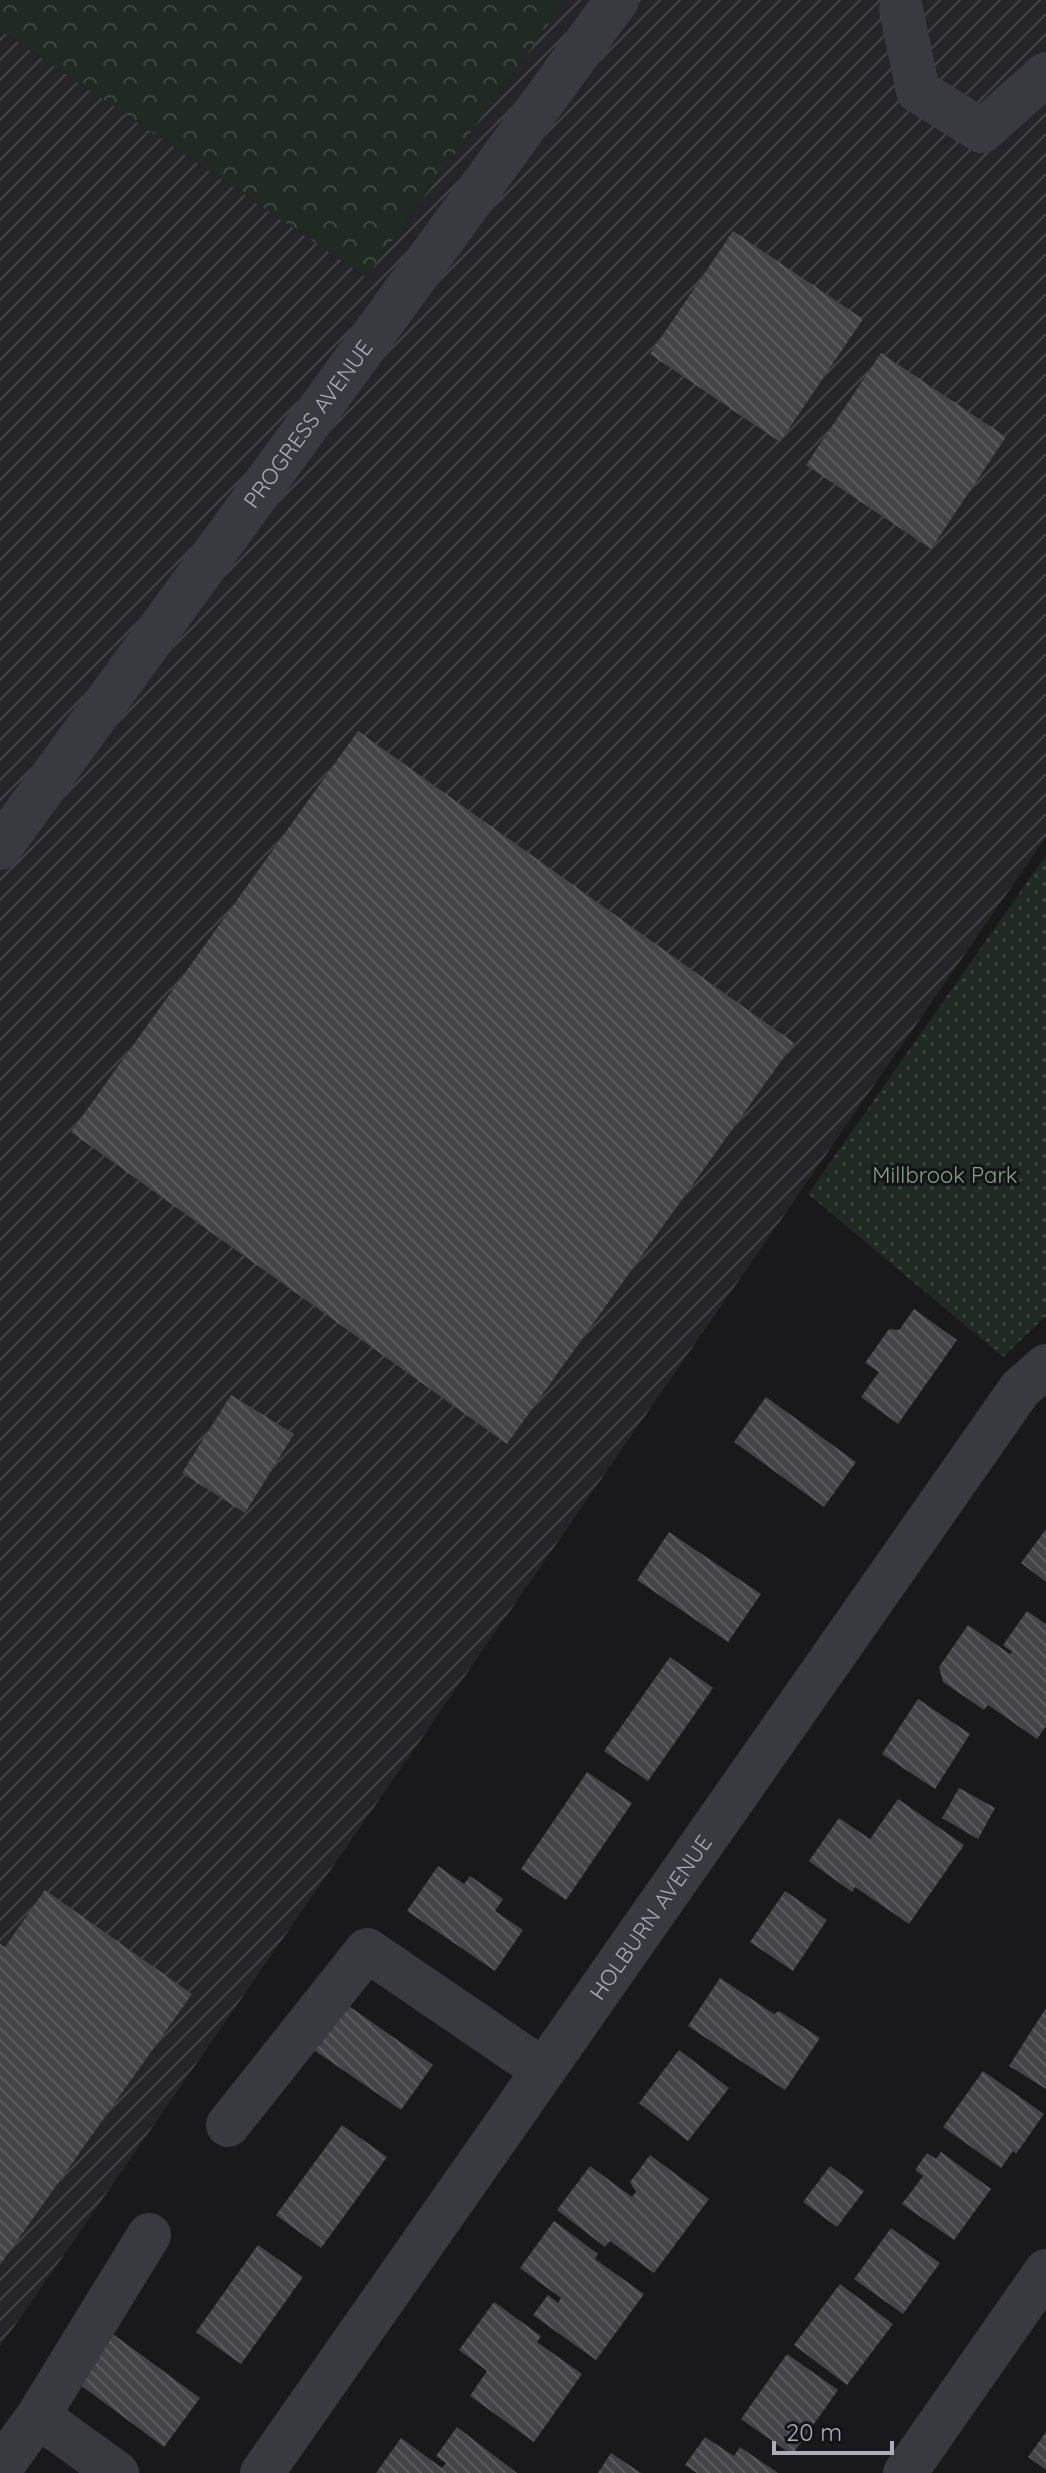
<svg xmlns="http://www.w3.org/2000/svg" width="1046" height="2473" viewBox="0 0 1046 2473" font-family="Quicksand,sans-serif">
<defs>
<pattern id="industrial-furrows" width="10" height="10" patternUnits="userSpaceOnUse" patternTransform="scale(2)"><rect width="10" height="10" fill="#252428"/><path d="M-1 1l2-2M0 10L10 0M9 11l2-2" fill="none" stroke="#424145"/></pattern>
<pattern id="forest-crowns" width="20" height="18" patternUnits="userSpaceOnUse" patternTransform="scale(2)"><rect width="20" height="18" fill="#202922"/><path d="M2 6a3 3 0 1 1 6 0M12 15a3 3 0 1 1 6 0" fill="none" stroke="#3e4640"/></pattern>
<pattern id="park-dots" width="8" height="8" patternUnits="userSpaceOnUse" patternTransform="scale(2)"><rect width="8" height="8" fill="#202922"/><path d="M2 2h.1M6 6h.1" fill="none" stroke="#3e4640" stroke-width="1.8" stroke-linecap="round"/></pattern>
<pattern id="building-back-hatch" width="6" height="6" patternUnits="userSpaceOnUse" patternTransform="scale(2)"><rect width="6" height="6" fill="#434348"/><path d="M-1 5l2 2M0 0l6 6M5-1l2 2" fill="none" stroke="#5b5c60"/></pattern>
</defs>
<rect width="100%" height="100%" fill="#19181b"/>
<path fill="url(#industrial-furrows)" d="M566 0H1046V837L0 2347V30L366 277Z"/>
<path fill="url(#forest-crowns)" d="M0 0H566L366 277 0 30Z"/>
<path fill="url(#park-dots)" d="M1046 855V1316L1003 1357 808 1194Z"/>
<path fill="url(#building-back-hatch)" d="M733 231 863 319 780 442 650 354Z
M881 353 1006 437 931 549 806 465Z
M358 731 794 1043 507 1444 71 1132Z
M914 1309 957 1340 898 1424 861 1397 879 1372 865 1363 889 1329 899 1330Z
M231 1395 294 1434 245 1513 182 1473Z
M766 1397 856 1462 824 1507 734 1442Z
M1046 1529V1582L1021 1563Z
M669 1532 761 1594 728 1642 637 1580Z
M1027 1611 1046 1624V1726L1037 1739 988 1705 984 1710 943 1682 939 1667 968 1625 1010 1654 1012 1652 1003 1645Z
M670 1657 713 1688 648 1781 604 1751Z
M918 1699 970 1734 935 1789 882 1754Z
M587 1772 632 1803 566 1900 521 1869Z
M959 1788 995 1808 978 1839 942 1818Z
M898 1799 964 1845 909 1924 855 1887 852 1892 809 1861 839 1818 870 1839Z
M438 1866 464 1884 470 1876 503 1899 495 1911 523 1930 495 1971 407 1911Z
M45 1890 192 1994 0 2265V1944L5 1947Z
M785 1891 827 1920 793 1971 750 1942Z
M720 1978 774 2014 779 2011 820 2038 785 2090 688 2026Z
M343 2002 433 2065 401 2110 311 2048Z
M1046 2008V2089L1009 2066Z
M679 2050 729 2088 688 2141 639 2103Z
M983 2071 1044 2114 1016 2154 1013 2151 1001 2168 943 2127Z
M342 2125 387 2157 321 2248 276 2215Z
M941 2152 991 2189 954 2240 902 2204 923 2176 915 2170 927 2153 936 2159Z
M650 2155 709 2199 654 2273 610 2241 605 2247 557 2210 590 2166 632 2197 636 2192 630 2182Z
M830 2166 864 2191 837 2227 803 2202Z
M554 2221 598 2254 595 2259 644 2294 596 2360 533 2315 548 2295 558 2303 561 2298 520 2268Z
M891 2228 940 2263 903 2314 854 2279Z
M258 2245 303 2277 241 2364 196 2332Z
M840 2284 893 2324 847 2385 794 2345Z
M494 2302 541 2336 537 2342 582 2374 534 2442 470 2396 487 2371 459 2350Z
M110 2332 200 2398 164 2447 75 2381Z
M787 2354 838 2390 792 2455 741 2419Z
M457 2427 517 2473H376L401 2438 442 2468 446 2463 436 2456Z
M1046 2432V2470L1028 2457Z
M705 2437 734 2456 740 2447 778 2473H697L685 2465Z
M611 2453 641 2473H598Z"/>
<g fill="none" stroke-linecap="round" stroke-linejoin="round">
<g stroke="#393a40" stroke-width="44">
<path d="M901 9 918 91 982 131 1046 74"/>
<path id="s1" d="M0 848C204 564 412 283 617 0"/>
<path d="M228 2125 367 1950 543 2070"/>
<path d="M38 2416 117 2473"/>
<path d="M0 2469 38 2416 149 2235"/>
<path id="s2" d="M262 2473 1020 1389 1046 1366"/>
<path d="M905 2473 1046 2271"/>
</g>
</g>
<g text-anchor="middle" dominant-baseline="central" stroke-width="6" stroke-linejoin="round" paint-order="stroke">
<g font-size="22" fill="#abaebb" stroke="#141316">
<text stroke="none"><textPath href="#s1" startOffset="524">PROGRESS AVENUE</textPath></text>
<text stroke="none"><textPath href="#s2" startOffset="678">HOLBURN AVENUE</textPath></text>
</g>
<g font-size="22" fill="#81a686" stroke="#141316">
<text x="945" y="1175">Millbrook Park</text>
</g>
</g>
<path d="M774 2441v12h118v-12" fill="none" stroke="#abaebb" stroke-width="4"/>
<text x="786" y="2441" font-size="24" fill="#abaebb" stroke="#141316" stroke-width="6" paint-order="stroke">20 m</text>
</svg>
